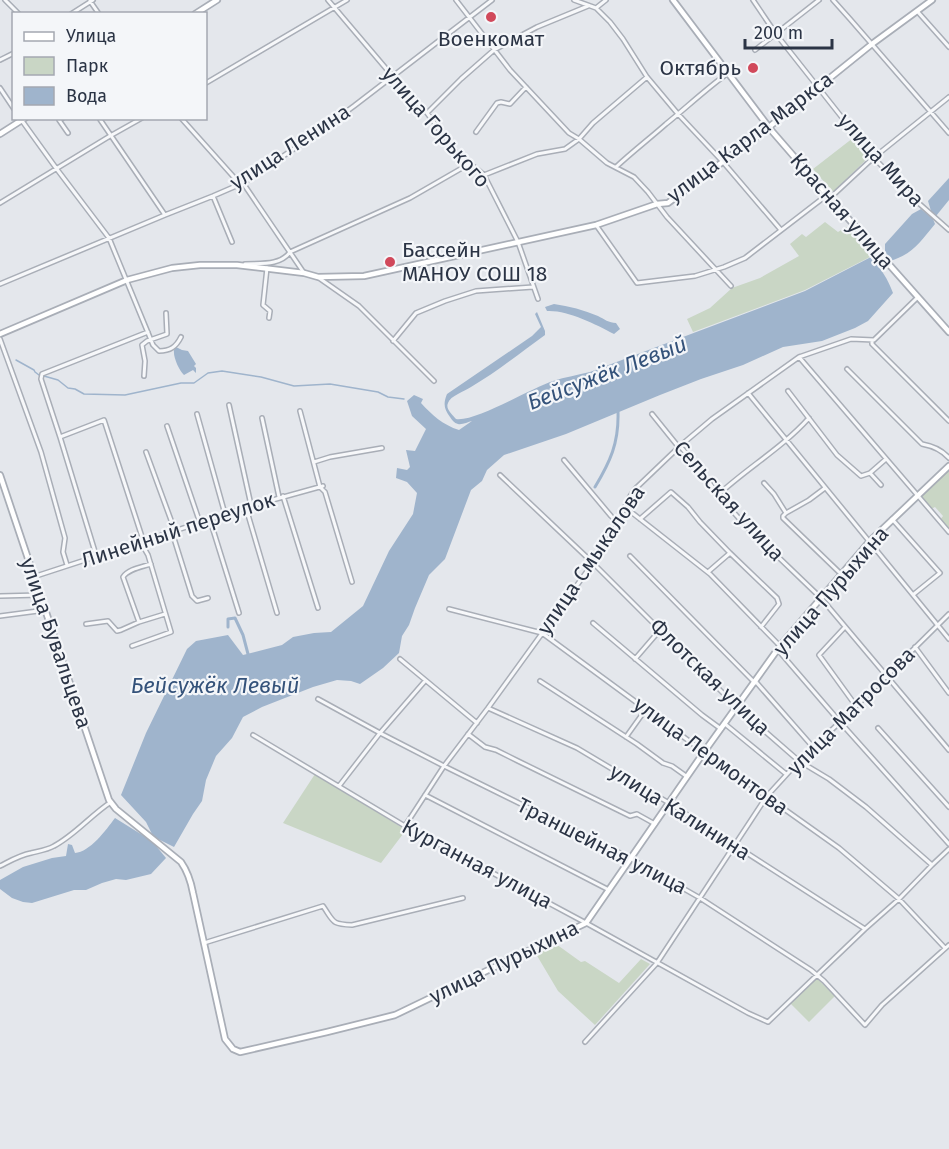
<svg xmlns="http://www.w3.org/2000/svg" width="949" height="1149" viewBox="0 0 949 1149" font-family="'Fira Sans',sans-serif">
<rect width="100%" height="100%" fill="#e4e7ec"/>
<path fill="#c9d6c5" d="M853 138 869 157 833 192 813 169Z
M825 222 838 232 846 227 872 256 805 290 693 332 687 319 710 308 732 288 760 278 799 256 790 244 802 234 806 237Z
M949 469V529L940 520 943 516 935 507 931 509 920 496Z
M315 774 406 830 381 863 283 823Z
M556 944 581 962 585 961 619 983 641 959 650 964 595 1025 558 991 536 954Z
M817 978 835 996 809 1022 790 1003Z"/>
<path fill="#9fb4cc" d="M949 178V200L936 216 931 211 928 201Z
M921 209 933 219 935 224C920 242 913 254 890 261L885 257V244L912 214Z
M871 257C881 269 888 279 893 293L868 321 855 328 822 341 783 347 743 365 701 379 660 395 566 434 504 455 487 470 482 481 471 490 445 559 429 575 415 608 409 625 402 636 399 653 383 668 360 684 351 681 337 680 313 687 262 707 243 717 232 738 216 756 206 780 202 801 193 814 174 847 156 838 153 836 146 822 121 795 146 733 187 649 196 641 228 635 243 655 282 645 293 637 314 633 331 632 363 606 389 551 413 514 417 493 407 482 396 478 397 468 407 470 410 467 406 450 415 451 426 429 412 416 407 401 414 395 423 399 421 403C432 415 443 425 459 430L472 421C468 422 462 425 458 424 454 423 452 420 450 417 444 409 443 404 447 394L532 336 541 327 535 314 537 312 545 331V335C521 352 497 372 471 387 465 391 450 396 448 403 445 409 453 415 456 419 476 422 531 388 553 381 565 377 578 375 590 372L805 291Z
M554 304C569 306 584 310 598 316 604 319 609 323 616 323L620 329 614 334C595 324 568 310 547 311L545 307Z
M176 347 182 350 188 351 196 364 194 366 196 368V373L193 370 184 375C179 370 173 357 174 350Z
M115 818 152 841 166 858 151 874 126 880 116 879 102 883 86 890H74L32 903 23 902 12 898 0 889V880L23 867 52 858 66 856 68 844 72 845 75 853C90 852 106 830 115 818Z"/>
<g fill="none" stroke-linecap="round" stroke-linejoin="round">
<path stroke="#9fb4cc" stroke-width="1.5" d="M16 360 34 370 35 372 39 375
M44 376 58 380 68 388 75 389 84 394 125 395 181 383H194L208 373 222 371 261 377 294 386 330 384 378 392 388 397 404 399"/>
<path stroke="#9fb4cc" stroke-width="3" d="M595 487C610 462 619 443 618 412
M228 627V619L235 618 243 635 248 654"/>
<g stroke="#a9aeb7" stroke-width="6">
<path id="street" d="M5 0 19 14
M328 0 389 72 427 113 461 159 476 168 484 175 518 242 538 299
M456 0 510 70 569 133 579 139 607 163 634 177 648 192 667 217 731 286
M574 0 596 8 610 22 623 39 647 77 678 114 723 162 781 230
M753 0 776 34 874 158 914 199 949 230
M833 0 850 19 949 133
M90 1 99 14
M596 8 606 0
M917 11 949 47
M71 14 93 0
M755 50 819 0
M0 60 14 53
M206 83 347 0
M0 88 14 109
M427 113 461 79 494 50 537 27 588 6
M20 118 56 168 109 238 153 345 159 351C170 351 176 347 181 337
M63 118 59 120 68 133
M99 118 165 215
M181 118 240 184
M476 132 497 103 501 102 510 104 526 87
M616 167C632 152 649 139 666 124 687 107 706 89 728 73
M484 175 537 154 565 149 579 139 593 123 647 77
M243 183 304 273
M213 196 232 242
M830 198 872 159 949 97
M0 203 110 136 142 118
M596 225 637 283 695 276 724 267 745 258 827 195
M245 264C260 263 280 266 290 252L410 198 469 164
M267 268 263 305 270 311 269 318
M319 278 359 306 434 381
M0 284 165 215 213 196 243 183 313 136 354 106 492 0
M0 339 41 452 65 538 63 552 67 565
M872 340V344L949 421
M393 341 416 313 445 301 476 291 533 287
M799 357 949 532
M847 369 922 444C933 446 942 450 949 458
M144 376 145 361 142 345 147 341 167 334 166 313
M788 391 837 455 861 476 870 473 881 485
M748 393 949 639
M229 405 251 505
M300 411 320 487 325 492 352 582
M197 414 225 514
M652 414 677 445 680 446 700 470 718 495 745 525 821 598 949 750
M262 418 279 497
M167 426 200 523
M60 437 104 420 143 540
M146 452 175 531
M564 460 611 516 618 523
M314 462 330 457 382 448
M870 473 886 459
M500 475 593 563 737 707 799 761 829 779 866 807 932 865
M764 483 774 494 786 513 783 516V518L841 574
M718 495C747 468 782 448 809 418
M283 496 318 608
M246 508 277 613
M626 508 710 574 780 646
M786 513 809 500 825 488
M640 519 671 492 688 507 700 522 730 553 777 598 779 604 761 627
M892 519 940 573 914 594
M210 520 239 613
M172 532 192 596 197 601 208 598
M96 555 60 437 41 379 42 374 148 332
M630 556 755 683
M708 572 730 553
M33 577 251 506 323 486
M0 596 40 595
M449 609 542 633 704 752 839 848 899 899 945 948
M0 616 38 611 43 606
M139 622 123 577C128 569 142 567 151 564
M593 623 702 715 721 729
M86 624 108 621 117 631 121 630 139 622 165 614
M845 627 819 655 856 706
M132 646 171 632 148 555 140 541
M915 647 949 693
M778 650 840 722 949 844
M400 659 477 723
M635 659 660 630
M540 681 637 744 663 763 672 766 686 776
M756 682 813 747
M318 699 380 733 444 766 630 858 700 898 811 970 824 981 865 1025 882 1005 949 945
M488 708 577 748 669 803 865 929
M725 724 786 774
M878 728 949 807
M468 734 485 747 496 750 518 761 630 816 637 814 655 824
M253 735 405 826 586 923 748 1013 768 1022 865 929 899 899 932 865 949 849
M626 737 646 709
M339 786 380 733 425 681
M425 795 609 890
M405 826 444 766 488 708 593 563 614 531 629 498 634 490 680 446 712 419 799 357 851 339 874 340 918 297
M0 866C10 861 20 855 31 853 39 851 47 850 54 846 75 835 91 815 111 802
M204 943 323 906C334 922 331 924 352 925L463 898
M585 1042 657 963 767 796 799 761 840 722 949 614"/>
</g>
<g stroke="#a9aeb7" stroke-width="8">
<path id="secondary" d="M673 0 771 130 830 198 949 332
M195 14 217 0
M0 134 25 118
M0 334 127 280 172 268 200 265H237L304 273 318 277 364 276 596 225 657 204 668 203 769 127 872 44 932 0
M0 475 109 800 116 809 181 862C188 872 191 882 193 893L225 1039 233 1049 240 1052 327 1032 395 1015 586 923 704 752 780 646 869 542 949 466"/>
</g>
<use href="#street" stroke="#f7f8fa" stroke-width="3"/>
<use href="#secondary" stroke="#fff" stroke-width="4.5"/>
</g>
<g fill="#d1495b" stroke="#f4f6f9" stroke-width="2">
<circle cx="491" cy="17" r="6"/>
<circle cx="753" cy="68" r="6"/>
<circle cx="390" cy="262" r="6"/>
</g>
<g text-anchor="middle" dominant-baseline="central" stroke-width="4.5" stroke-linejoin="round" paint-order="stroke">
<g font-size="21" fill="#2b3445" stroke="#f4f6f9">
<text x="491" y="39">Военкомат</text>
<text x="741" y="68" text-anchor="end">Октябрь</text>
<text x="402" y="250" text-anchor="start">Бассейн<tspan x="402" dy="24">МАНОУ СОШ 18</tspan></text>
</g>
<g font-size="21" fill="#2b3445" stroke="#f4f6f9">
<text transform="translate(436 127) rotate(49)">улица Горького</text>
<text transform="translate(750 137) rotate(-37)">улица Карла Маркса</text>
<text transform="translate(290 147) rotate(-33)">улица Ленина</text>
<text transform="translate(881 160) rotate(48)">улица Мира</text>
<text transform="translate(842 211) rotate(49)">Красная улица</text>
<text transform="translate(729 501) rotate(48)">Сельская улица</text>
<text transform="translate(178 530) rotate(-18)">Линейный переулок</text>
<text transform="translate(591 560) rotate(-56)">улица Смыкалова</text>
<text transform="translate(831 591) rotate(-49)">улица Пурыхина</text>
<text transform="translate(56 643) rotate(71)">улица Бувальцева</text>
<text transform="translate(710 677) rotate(44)">Флотская улица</text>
<text transform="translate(851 711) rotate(-45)">улица Матросова</text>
<text transform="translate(711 756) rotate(36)">улица Лермонтова</text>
<text transform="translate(680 812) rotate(32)">улица Калинина</text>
<text transform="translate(602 846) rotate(27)">Траншейная улица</text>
<text transform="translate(477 864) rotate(28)">Курганная улица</text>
<text transform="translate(504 962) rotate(-26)">улица Пурыхина</text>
</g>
<g font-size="22" font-style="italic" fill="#34527a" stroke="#f4f6f9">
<text transform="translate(607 373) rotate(-21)">Бейсужёк Левый</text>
<text x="215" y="685">Бейсужёк Левый</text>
</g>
</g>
<rect x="12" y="12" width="195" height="108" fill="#f4f6f9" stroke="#a4a8b1" stroke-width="1.5"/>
<rect x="24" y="32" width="30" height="9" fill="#ffffff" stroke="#a4a8b1" stroke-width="1.5"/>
<text x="66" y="42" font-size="18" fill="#2b3445">Улица</text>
<rect x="24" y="57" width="30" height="18" fill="#c9d6c5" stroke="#a4a8b1" stroke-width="1.5"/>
<text x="66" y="72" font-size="18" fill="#2b3445">Парк</text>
<rect x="24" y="87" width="30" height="18" fill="#9fb4cc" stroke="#a4a8b1" stroke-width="1.5"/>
<text x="66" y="102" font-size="18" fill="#2b3445">Вода</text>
<path d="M745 39v9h87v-9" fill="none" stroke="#2b3445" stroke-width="3"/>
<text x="754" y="39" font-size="18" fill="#2b3445" stroke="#f4f6f9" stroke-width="4.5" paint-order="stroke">200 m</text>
</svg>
